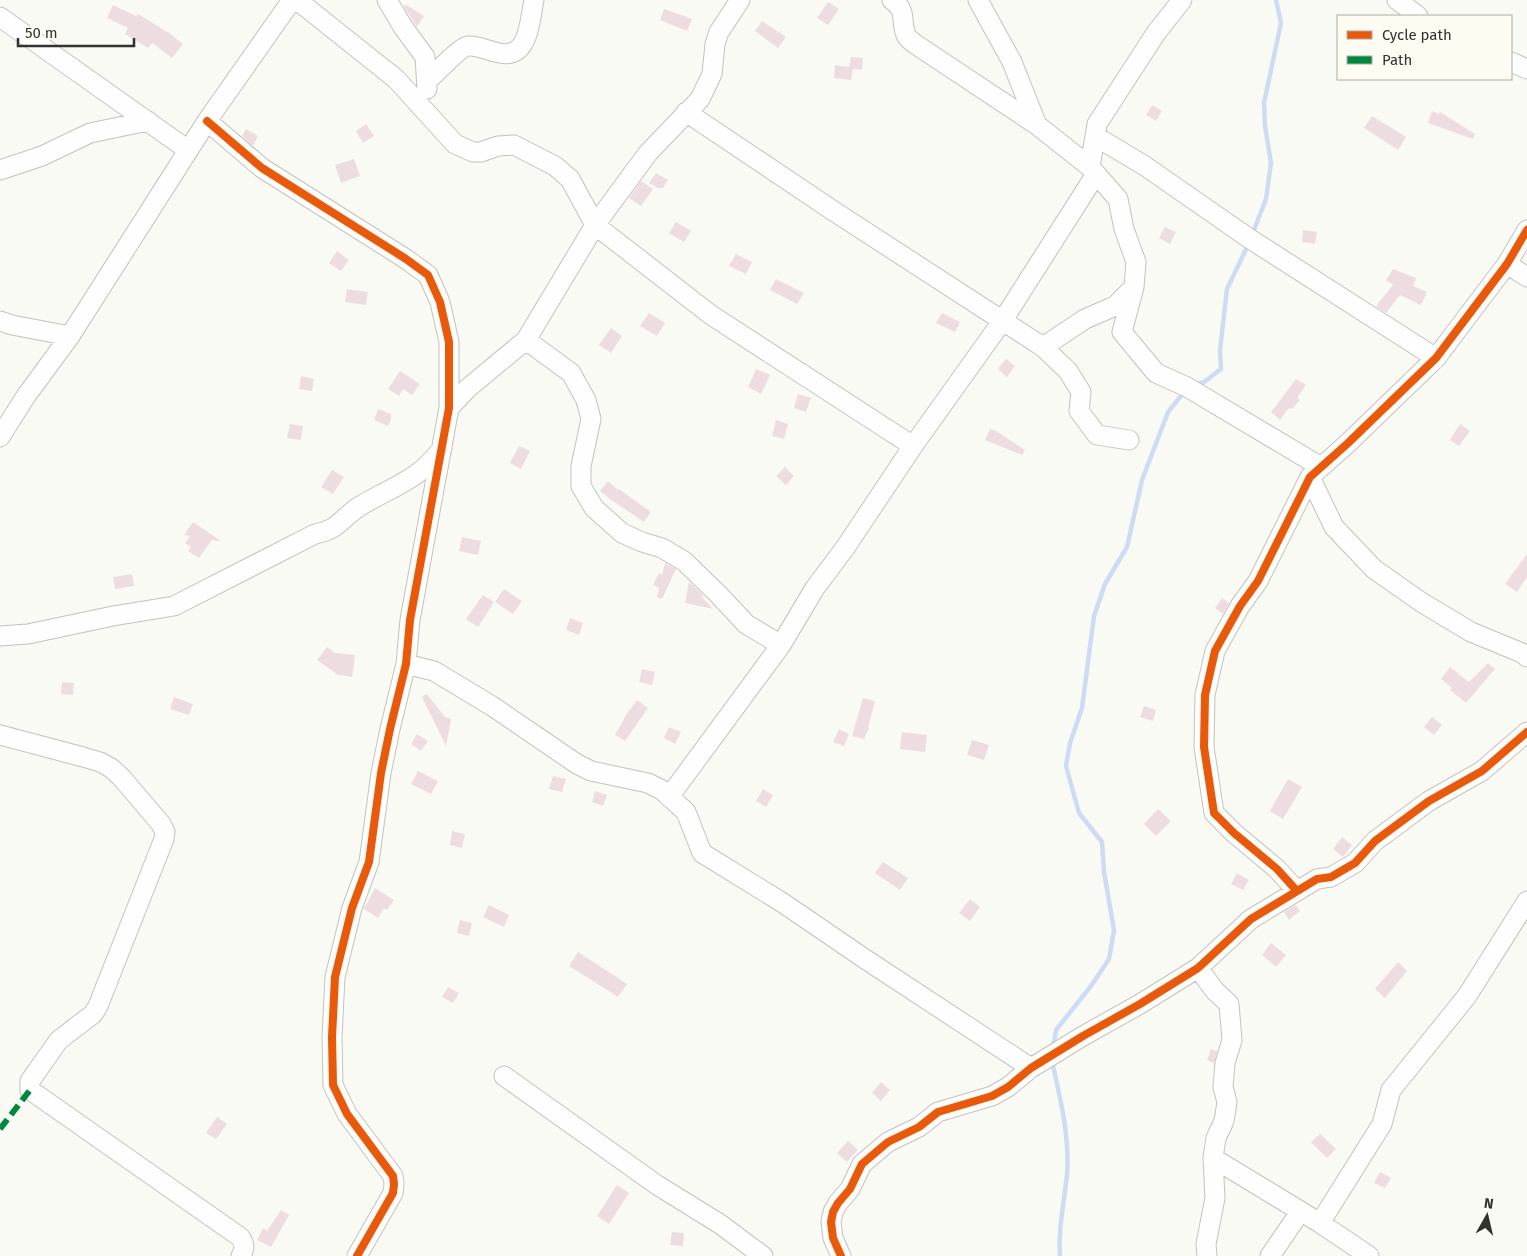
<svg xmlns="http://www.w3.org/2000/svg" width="1527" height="1256" viewBox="0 0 1527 1256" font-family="'Fira Sans',sans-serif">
<rect width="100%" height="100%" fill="#fafaf5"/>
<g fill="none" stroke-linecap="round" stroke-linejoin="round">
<path stroke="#cddbf4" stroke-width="4.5" d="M1252 235 1266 199 1271 163 1265 126 1264 103 1281 23 1276 0
M1195 385 1204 382 1221 369 1220 350 1227 289 1248 245
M1053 1048 1056 1030 1091 986 1109 959 1114 930 1104 872 1102 842 1079 813 1066 766 1070 743 1082 708 1094 616 1105 584 1127 547 1142 480 1168 412 1185 391
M1052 1061C1060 1098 1070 1136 1067 1175 1064 1203 1058 1229 1060 1256"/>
</g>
<path fill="#eddde0" d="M828 2 839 9 828 25 817 18Z
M405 4 424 16 417 27 404 7Z
M113 5 136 16 138 14 169 33 183 44 172 58 152 43 148 48 125 34 128 28 107 18Z
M664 9 692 19 687 31 660 20Z
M762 21 786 37 778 48 755 31Z
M851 57 863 58 862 70 853 69 851 80 834 78 835 65 849 67Z
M1152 105 1162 111 1156 121 1146 115Z
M1432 111 1439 114 1440 112 1475 134 1473 139 1428 123Z
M1372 116 1406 137 1398 150 1364 128Z
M366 124 374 136 363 143 356 131Z
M246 129 258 136 253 146 242 136Z
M354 159 360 176 341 183 335 165Z
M656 173 668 180 663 188H658L649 183Z
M641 181 653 189 641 206 629 198Z
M676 222 691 231 684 242 669 233Z
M1165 227 1176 232 1170 244 1159 238Z
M1303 230 1317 232 1315 244 1302 242Z
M337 251 349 260 341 271 329 263Z
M736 254 752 262 746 274 729 266Z
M1393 269 1416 278 1413 286 1427 292 1421 305 1400 295 1386 313 1376 306 1393 285 1386 280Z
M776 279 804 293 797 304 770 290Z
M347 289 368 292 366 305 345 302Z
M649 313 665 323 657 336 640 326Z
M942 313 960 322 955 332 936 323Z
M611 328 622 336 611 353 599 345Z
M1006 359 1015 366 1007 377 998 369Z
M756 369 770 375 761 394 748 387Z
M400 371 420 384 412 395 403 389 399 396 388 389Z
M301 376 314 379 312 391 299 389Z
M1296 379 1306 385 1297 398 1300 400 1292 409 1290 408 1287 410 1280 420 1271 412Z
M798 394 811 398 806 412 794 408Z
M378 409 391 414V419L388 426 374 420Z
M776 420 788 424 784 439 772 436Z
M290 424 303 426 301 440 287 438Z
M1460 424 1470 431 1459 446 1450 440Z
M990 429 996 431 1025 450 1022 455 985 440Z
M519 446 530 451 521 469 510 463Z
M785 467 794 476 786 485 776 476Z
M332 470 344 477 333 494 321 487Z
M608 481 618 490 619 489 651 512 644 522 610 499 600 491Z
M193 522 221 541 212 540 199 558 188 551 191 547 185 543 190 536 184 535Z
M462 537 481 541 478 555 459 551Z
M1527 554V577L1517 592 1505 584Z
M665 563 676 569 662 599 657 597 659 588 653 585 659 573 662 575Z
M132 574 134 586 115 589 113 577Z
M689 582 703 595 702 597 713 609 685 603Z
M504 589 522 601 513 614 495 602Z
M483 595 494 602 478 627 466 619Z
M1222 598 1229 603 1223 614 1215 608Z
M570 618 583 623 579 635 566 630Z
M327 647 335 653 355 655 352 677 338 675 317 660Z
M1488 663 1495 669 1466 703 1450 690 1452 688 1441 679 1450 667 1469 682Z
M642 669 655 672 652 685 639 682Z
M62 682 74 683 73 695 61 694Z
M427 694 445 717 451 719 446 746 422 697Z
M174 697 193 704 189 715 170 709Z
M863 698 875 701 868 728H869L864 739 852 736Z
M637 700 648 708 625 741 615 735 626 715Z
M1144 706 1156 710 1153 721 1140 717Z
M1432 717 1442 725 1434 735 1424 727Z
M669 727 681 732 675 744 664 738Z
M839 729 849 734 844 746 833 742Z
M902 732 927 735 925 752 900 749Z
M417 734 428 741 421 751 411 744Z
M972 740 989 745 984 760 967 755Z
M418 771 438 781 431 794 411 784Z
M553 776 566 779 562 792 549 789Z
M1288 779 1302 787 1283 819 1270 811Z
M763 789 773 795 766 807 756 801Z
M595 791 607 795 603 806 592 802Z
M1158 809 1171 821 1156 836 1144 824Z
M452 831 465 834 462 848 450 845Z
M1342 837 1352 845 1343 857 1333 849Z
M883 862 908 878 900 890 875 873Z
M1237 873 1249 880 1243 890 1231 884Z
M375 888 394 900 387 910 384 908 378 918 364 909Z
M970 899 980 907 970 921 959 913Z
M489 905 509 915 504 927 483 917Z
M1296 905 1300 911 1289 920 1284 912Z
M460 920 472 923 469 936 457 933Z
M1271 943 1286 955 1276 967 1262 955Z
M578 952 627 984 618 997 569 966Z
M1398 962 1407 971 1385 998 1375 989Z
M448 987 459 993 453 1003 442 997Z
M1211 1049 1217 1051 1214 1063 1207 1060Z
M881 1082 890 1090 881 1101 872 1093Z
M217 1117 227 1124 216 1139 206 1133Z
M1320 1134 1336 1149 1327 1158 1311 1142Z
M848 1141 858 1150 847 1162 837 1153Z
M1380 1172 1391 1178 1385 1188 1374 1183Z
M617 1185 629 1193 609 1224 597 1216Z
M281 1210 289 1215 271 1247 257 1240 263 1228 267 1231Z
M672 1232 684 1233 683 1246 670 1245Z"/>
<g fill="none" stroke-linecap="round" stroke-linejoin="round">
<g stroke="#c2c2be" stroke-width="21">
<path id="street" d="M297 0 396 79 455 144 473 152H481L498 146 514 145 555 166 570 179 595 225 711 315 913 446
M387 0 403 27 425 57 427 89
M892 0C908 11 900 21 906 35 908 39 911 41 915 44L1037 125 1090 167 1118 199 1124 229 1136 262 1134 287 1122 332 1156 373 1187 387 1321 467
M978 0 1012 62 1037 125
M1397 0 1418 16
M0 17 188 150
M1511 62 1527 69
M427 81C435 74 460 47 468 46 476 45 487 50 495 52 529 62 529 24 534 0
M686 112 835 212 1043 347 1068 371 1081 392 1079 411 1097 435 1129 440
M207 121 262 168 406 259 428 275 440 302 449 342V408L410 620 406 664 390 729 381 773 369 862 352 908 335 977 332 1037 333 1085 347 1114 393 1176 394 1184 393 1193 357 1256
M1095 136 1145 166 1250 239 1436 358
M1090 167 1097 124 1156 33 1182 0
M0 170 42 156 90 133 148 121
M1507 264 1527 277
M0 321 12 325 70 336
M526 340 571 373 586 400 591 419 581 466V486L594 508 622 533 642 542 662 548 684 561 719 595 746 624 781 645
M1043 347 1085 319 1115 306 1133 288
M449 408 468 388 526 340 595 225 648 153 700 99 712 74 715 44 719 32 740 0
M0 437 26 396 70 336 207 121 292 0
M1310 477 1334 527 1374 569 1421 602 1471 632 1522 653 1527 657
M0 636 28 634 113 616 174 606 315 534C339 529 339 521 357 508 378 494 403 486 423 469 430 463 436 456 442 449
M406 664 434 671 492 706 577 764 591 771 648 783 662 790 686 812 702 853 783 903 865 959 1031 1068
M0 735 83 757 100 762 111 768 121 777 161 824 165 832 164 839 98 1006 93 1014 59 1040 54 1047 30 1081V1090L240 1237C245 1244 245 1248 241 1256
M669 797 781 645 815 588 845 548 913 446 1003 320 1096 174
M1297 891 1277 869 1234 833 1214 813 1204 747 1205 695 1215 651 1240 606 1258 581 1310 477 1347 444 1436 358 1507 264 1527 230
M1198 968 1215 991 1229 1004 1232 1040 1225 1063 1223 1087 1227 1102 1224 1121 1216 1138 1213 1158 1215 1198 1206 1244 1207 1256
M504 1076 657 1185 720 1224 763 1256
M1213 1158 1320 1223 1369 1256
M1320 1223 1382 1124 1391 1090 1467 996 1527 901
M841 1256 833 1238 831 1222 833 1212 838 1203 850 1189 862 1164 888 1142 919 1127 938 1112 992 1096 1008 1087 1031 1068 1083 1036 1140 1004 1198 968 1251 919 1317 879 1331 877 1355 863 1375 841 1429 801 1482 771 1527 732
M1270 1256 1300 1212"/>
</g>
<use href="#street" stroke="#fefefe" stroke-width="19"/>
<path stroke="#00873e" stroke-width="6" stroke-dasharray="12 6" stroke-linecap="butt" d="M0 1129 30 1090"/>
<g stroke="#fdfbf2" stroke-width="11">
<path id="cycleway" d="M207 121 262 168 406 259 428 275 440 302 449 342V408L410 620 406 664 390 729 381 773 369 862 352 908 335 977 332 1037 333 1085 347 1114 393 1176 394 1184 393 1193 357 1256
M1297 891 1277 869 1234 833 1214 813 1204 747 1205 695 1215 651 1240 606 1258 581 1310 477 1347 444 1436 358 1507 264 1527 230
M841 1256 833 1238 831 1222 833 1212 838 1203 850 1189 862 1164 888 1142 919 1127 938 1112 992 1096 1008 1087 1031 1068 1083 1036 1140 1004 1198 968 1251 919 1317 879 1331 877 1355 863 1375 841 1429 801 1482 771 1527 732"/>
</g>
<use href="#cycleway" stroke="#e8590c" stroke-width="8"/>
</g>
<rect x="1337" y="15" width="175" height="65" fill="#fdfbf2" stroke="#acaba4"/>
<rect x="1347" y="31" width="25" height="8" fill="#e8590c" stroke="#acaba4"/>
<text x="1382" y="40" font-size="15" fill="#32322f">Cycle path</text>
<rect x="1347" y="56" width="25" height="8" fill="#00873e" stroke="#acaba4"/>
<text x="1382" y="65" font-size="15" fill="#32322f">Path</text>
<g transform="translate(1487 1216) rotate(8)" stroke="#fdfbf2" stroke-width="4" paint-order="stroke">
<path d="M0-4L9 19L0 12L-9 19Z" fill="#32322f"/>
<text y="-8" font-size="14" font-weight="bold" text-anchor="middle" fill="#32322f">N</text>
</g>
<path d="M18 38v8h116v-8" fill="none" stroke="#32322f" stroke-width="2.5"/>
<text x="25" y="38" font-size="15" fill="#32322f" stroke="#fdfbf2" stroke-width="4" paint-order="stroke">50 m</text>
</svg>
